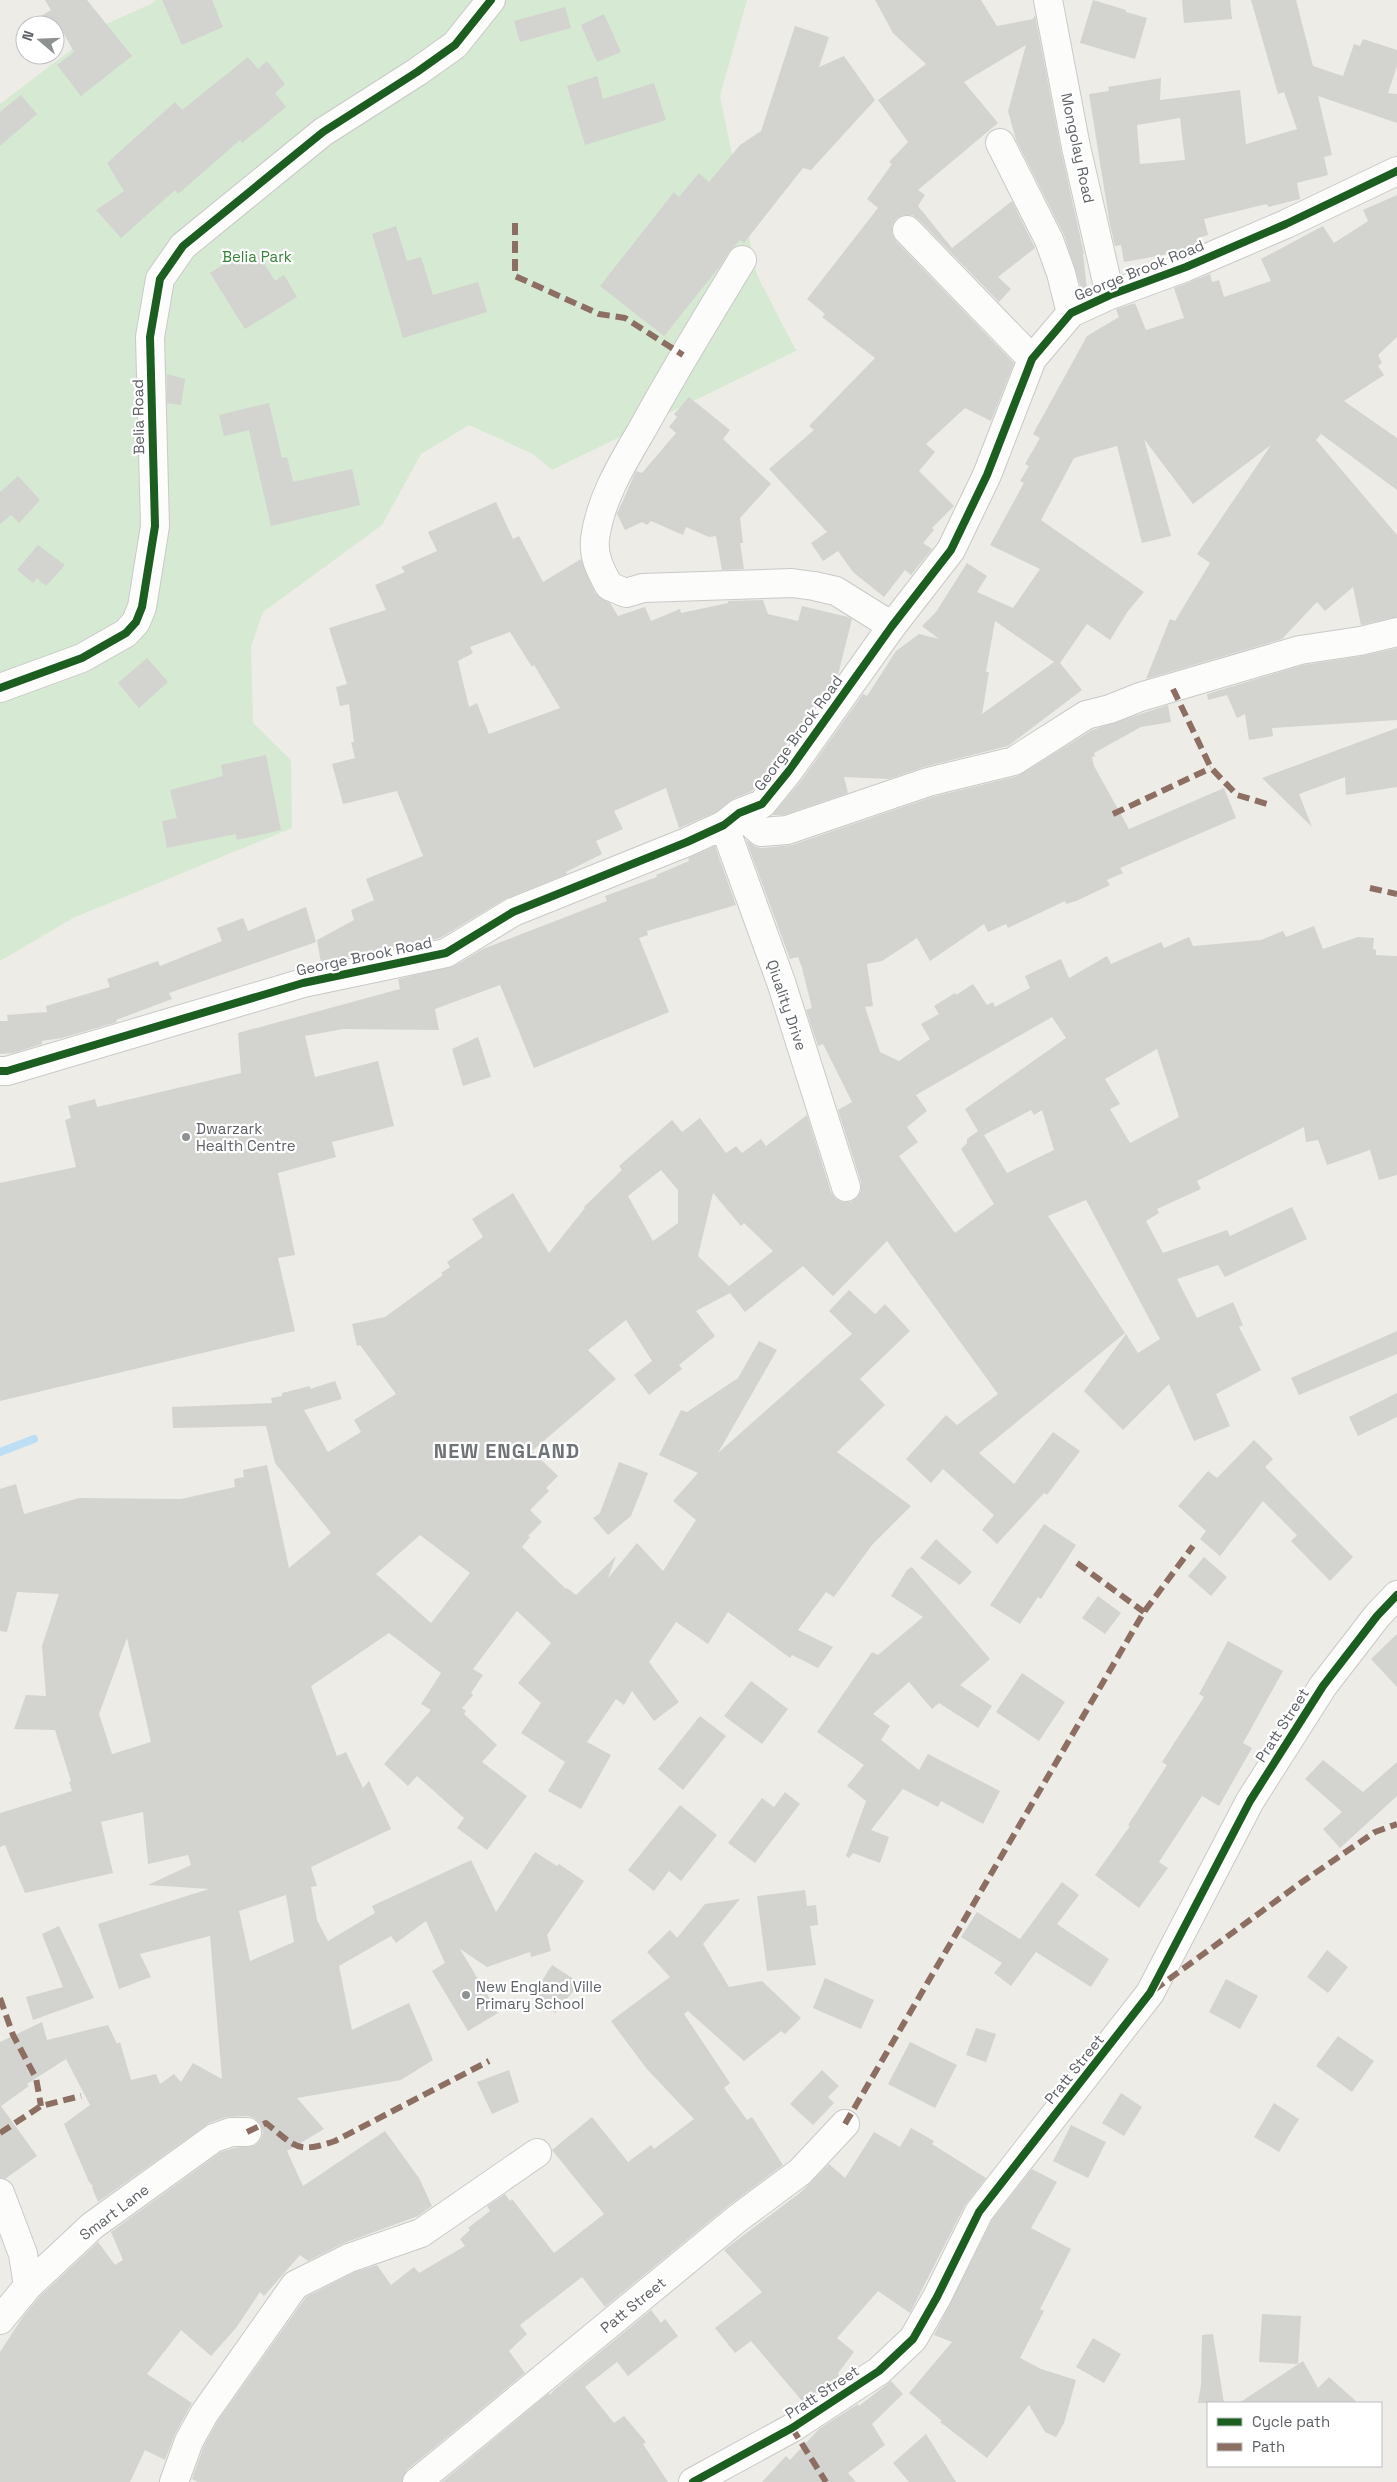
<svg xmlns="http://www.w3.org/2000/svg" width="1397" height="2482" viewBox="0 0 1397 2482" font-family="'Space Grotesk',sans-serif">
<rect width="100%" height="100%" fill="#edece7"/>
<path fill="#d6e9d3" d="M155 0H747L720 96 757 275 795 349 798 350 552 470 533 454 469 425 421 454 382 525 263 612 251 647 253 723 291 760 292 828 73 918 0 961V104L104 25 153 3Z"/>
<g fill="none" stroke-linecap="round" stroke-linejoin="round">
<path stroke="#bcdff6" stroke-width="8" d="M0 1452 34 1439"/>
</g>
<path fill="#d3d3d0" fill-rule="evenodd" d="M45 0H87L132 56 81 96 57 65 74 52 59 25H26L51 10Z
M162 0H212L223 27 182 45Z
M875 0H981L997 26 1033 19 1035 15 1061 150 1084 254H1083L1087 289 1082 291 1064 235 1016 140 1008 111 1026 45 964 82 998 123 918 190 925 195 918 206 952 248 1012 201 1035 248 998 277 1011 289 999 302 918 219 912 215H903L896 219 892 226V234L896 241 1014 363 991 421 965 408 926 444 935 452 919 471 954 506 932 528 934 530 923 543 932 549 911 575 905 570 884 597 853 572 838 551 823 561 811 543 827 532 769 469 814 430 809 426 875 358 822 317 825 314 807 299 878 208 867 199 892 164 889 162 908 142 878 100 926 64 893 33Z
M1093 0 1126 10V12L1147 18 1135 59 1080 43Z
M1182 0H1230L1232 19 1184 23Z
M1251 0H1296L1313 66 1343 76 1354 44 1360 46 1363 39 1397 50V66L1388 93 1397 94V123L1318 96 1332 155 1324 157 1328 175 1297 183 1300 199 1268 207 1267 204 1204 219 1208 235 1198 238 1200 244 1185 251 1124 262 1121 245 1115 246 1110 225 1089 94 1109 91 1108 87 1161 78 1160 100 1240 90 1246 144 1297 129 1284 92 1278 94ZM1180 118 1185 160 1140 164 1137 125Z
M565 7 571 28 520 42 514 21Z
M604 14 621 52 597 62 581 25Z
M795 26 829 37 819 67 844 56 875 100 811 170 803 168 744 243 740 240 729 252 720 266 664 336 600 286 674 192 679 197 699 173 709 182 740 145 761 131Z
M248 57 258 69 267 61 285 84 275 93 286 107 242 143 240 140 178 194 175 190 121 238 96 210 124 191 107 163 175 102 182 110Z
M597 76 603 99 654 83 666 120 585 145 567 86Z
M21 95 37 114 0 146V112Z
M1397 195V337L1378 355 1382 363 1378 366 1384 375 1344 401 1397 438V490L1321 434 1316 440 1397 535V617L1361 625 1353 587 1325 611 1317 602 1282 639 1146 679 1170 619 1175 621 1210 563 1197 554 1271 445 1193 504 1144 439 1171 536 1142 543 1117 446 1074 458 1041 520 1144 592 1128 611 1110 640 1087 624 1060 663 1082 690 1008 746 924 767 889 779 844 777 848 793 784 815H772L801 781 863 694 867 696 896 651 919 634 939 639 922 626 936 612 967 563 987 576 977 592 1013 608 1040 569 990 545 1024 483 1020 481 1029 466 1025 464 1040 438 1033 434 1087 336 1119 317 1116 309 1135 303 1146 330 1184 318 1174 288 1210 274 1212 282 1219 280 1224 297 1271 281 1261 259 1323 226 1334 243 1368 221 1363 210ZM995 621 1054 662 982 714 989 672H986Z
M396 226 407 261 421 257 433 295 478 282 487 312 403 338 372 234Z
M243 252 248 259 257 253 275 281 284 275 297 297 245 329 210 273Z
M167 374 185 379 181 405 167 403Z
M689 397 730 430 723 439 771 484 740 518 743 543H740L744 569 722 570 716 536 709 537 686 527 683 535 651 521 647 525 642 522 625 530 617 514 636 471 642 473 676 433 669 427 677 417 674 414Z
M269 403 282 458 287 457 293 482 352 469 360 505 271 526 249 430 224 436 219 415Z
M18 476 40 500 19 523 11 515 0 524V492Z
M496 502 513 539 519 536 543 582 581 559 595 593 610 603 618 616 645 607 651 621 680 609 681 613 728 603V601L763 600 768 614 798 621 802 606 848 617 852 619 838 675 752 791 733 799 716 812 679 828 666 788 614 811 623 829 596 841 602 854 566 872 567 874 505 899 440 938 321 963 317 940 354 920 351 910 374 900 366 879 423 856 397 791 343 804 332 764 355 758 351 742H354L349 704 340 706 336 687 347 684 329 628 386 610 375 585 405 572 401 567 437 551 428 532ZM510 632 532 667 534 665 560 708 489 734 477 703 469 707 458 661 473 653 470 647Z
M38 545 65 565 46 586 37 578 33 583 17 570Z
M1397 648V720L1272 728 1273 736 1249 740 1245 714 1237 718 1227 695 1208 700 1207 694 1303 665 1362 656Z
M147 658 168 682 139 708 118 683Z
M1168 705 1171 722 1141 727 1094 753 1095 756 1092 757 1094 766 1129 829 1224 788 1236 818 1120 868 1123 873 1107 880 1110 885 1076 901 1066 904 1065 901 1008 928 1006 924 988 932 984 924 930 961 917 938 882 961 867 964 873 1006 865 1007 880 1052 899 1061 930 1039 921 1024 939 1014 934 1006 955 993 956 995 973 984 987 1005 993 1002 995 1007 1030 988 1025 976 1061 959 1069 978 1107 956 1111 964 1161 942 1164 948 1189 937 1193 946 1261 940 1283 931 1286 937 1314 926 1323 949 1358 937 1374 938 1373 949 1376 950V955L1397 956V1175L1379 1180 1370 1150 1327 1165 1318 1140 1306 1142 1304 1127 1197 1181 1201 1189 1157 1209 1159 1213 1146 1221 1163 1253 1227 1230 1230 1236 1292 1207 1307 1239 1225 1277 1218 1265 1177 1279 1197 1318 1233 1302 1243 1325 1239 1327 1261 1370 1216 1394 1230 1426 1194 1441 1169 1384 1123 1430 1084 1391 1126 1334 1138 1353 1160 1339 1086 1200 1048 1216 1125 1333 979 1453 1014 1484 1053 1432 1080 1451 1047 1495 1044 1493 997 1544 982 1530 994 1515 943 1469 931 1483 906 1459 946 1415 957 1425 998 1394 887 1241 833 1296 803 1266 745 1312 730 1293 696 1311 715 1336 679 1365 682 1369 649 1395 634 1375 652 1361 626 1320 588 1350 616 1379 532 1451 558 1476 546 1488 549 1491 530 1510 542 1522 528 1536 530 1537 522 1547 566 1589 567 1588 576 1595 616 1556 608 1578 637 1543 663 1571 696 1520 673 1501 698 1473 659 1455 681 1410 687 1412 738 1378 759 1341 777 1350 718 1453 852 1334 829 1311 849 1290 875 1314 885 1304 910 1331 860 1379 885 1405 837 1452 911 1506 872 1545 834 1597 826 1592 798 1630 833 1647 818 1668 792 1655 790 1658 728 1612 708 1644 676 1622 649 1662 679 1702 654 1721 632 1691 624 1705 616 1699 587 1742 611 1755 581 1809 548 1791 565 1762 521 1733 541 1703 518 1683 551 1643 517 1611 473 1669 483 1675 471 1693 473 1695 462 1708 466 1711 464 1714 497 1745 482 1762 527 1796 487 1850 457 1828 464 1818 417 1776 408 1786 384 1764 431 1710 421 1704 441 1673 389 1633 311 1686 337 1756 346 1752 363 1788 369 1781 391 1829 311 1867 317 1886 311 1887 317 1920 328 1941 375 1913 372 1906 471 1860 496 1912 535 1852 557 1866 559 1864 584 1881 547 1935 551 1951 531 1957 530 1952 487 1967 460 1949 498 2013 468 2031 432 1971 445 1963 426 1921 396 1943 391 1936 339 1966 352 2030 409 2003 433 2060 401 2080 297 2098 324 2129 287 2151 303 2186 385 2131 419 2178 432 2206 418 2216 344 2243 308 2261 300 2255 264 2296 260 2292 236 2328 211 2356 181 2330 147 2374 192 2403 175 2434 165 2460 145 2450 130 2482H0V2352L22 2318 39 2297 98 2242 115 2265 123 2260 111 2232 221 2152 234 2148 255 2145 261 2139 263 2132 260 2124 254 2118 247 2116 226 2117 209 2123 98 2202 92 2187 93 2186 89 2182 64 2124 90 2105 66 2059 27 2084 29 2086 1 2106 37 2156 5 2179 0 2178V2042L42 2022 47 2040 108 2025 117 2044 120 2042 131 2080 156 2074 160 2084 174 2074 181 2082 193 2063 222 2079 210 1936 140 1954 151 1977 119 1989 98 1924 209 1889 148 1885 191 1865 188 1855 148 1864 143 1812 101 1822 113 1873 25 1893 5 1845 0 1847V1813L72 1791 69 1782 71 1781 55 1730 14 1729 26 1695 46 1696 42 1646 59 1594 17 1592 7 1632 0 1631V1489L16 1484 24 1514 79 1498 181 1499 235 1487 234 1479 244 1477 243 1470 267 1465 289 1568 331 1533 275 1463 266 1426 173 1428 172 1407 272 1403 271 1398 282 1396V1393L310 1386V1389L335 1381 342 1399 304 1410 328 1452 361 1432 354 1420 396 1394 360 1345 357 1346 352 1324 385 1317 443 1275 441 1273 450 1267 447 1262 483 1237 472 1219 513 1193 549 1253 585 1208 584 1207 622 1170 619 1166 672 1120 682 1132 700 1118 726 1153 736 1146 742 1153 761 1139 766 1146 807 1115 831 1192 836 1199 843 1202H851L857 1198 861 1191V1182L838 1110 852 1102 823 1044 818 1046 806 1010 812 1008 802 968 798 957 790 959 746 840 756 847 762 848 792 845 932 797 1018 776 1092 730ZM1052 1017 1066 1038 965 1109 978 1131 967 1139V1143L961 1149 994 1204 955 1233 899 1156 918 1142 907 1127 927 1111 916 1095ZM1157 1049 1179 1117 1130 1143 1110 1109 1120 1104 1105 1079ZM1031 1110 1034 1115 1042 1110 1054 1150 1007 1173 984 1135ZM661 1170 678 1190V1223L653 1241 628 1196ZM713 1193 741 1226 744 1223 773 1251 729 1286 698 1256ZM420 1535 470 1573 431 1623 376 1574ZM127 1638 151 1742 112 1754 99 1714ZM286 1895 294 1942 250 1961 239 1911Z
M1397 728V787L1346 795 1345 777 1299 794 1312 827 1262 778Z
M266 755 281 830 237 840 236 834 167 848 162 821 177 818 170 790 223 776 221 765Z
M715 846 736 905 647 931 648 935 639 938 669 1012 534 1068 500 985 435 1009 439 1030 343 1029 305 1036 315 1077 378 1061 394 1126 332 1142 336 1157 278 1173 295 1255 278 1258 295 1331 0 1401V1183L76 1167 65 1120 71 1118 68 1106 95 1099 97 1107 241 1073 238 1033 400 989 398 979 454 966 483 949 607 901 605 896 657 877 656 875 689 861 688 858Z
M306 907 316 942 169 993 172 999 116 1020 117 1022 62 1038 42 1041V1044L13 1053 0 1054V1021H8L7 1015 47 1012 46 1006 110 987 107 979 158 961 160 966 222 941 217 928 243 918 248 931Z
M478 1037 491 1077 463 1086 452 1049Z
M1397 1331V1354L1299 1395 1291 1378Z
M1397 1393V1417L1358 1436 1349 1417Z
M1254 1440 1273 1459 1265 1467 1353 1557 1330 1581 1291 1541 1297 1535 1263 1501 1220 1556 1200 1539 1206 1531 1178 1506 1208 1471 1217 1478Z
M619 1462 648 1473 631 1516 608 1535 593 1518 600 1513Z
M1044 1524 1076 1545 1041 1599 1038 1597 1020 1624 990 1605Z
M936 1539 972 1572 960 1585 920 1558Z
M1204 1557 1227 1577 1211 1596 1188 1576Z
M912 1567 990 1659 960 1685 992 1706 978 1728 939 1703 932 1709 909 1682 873 1714 890 1726 881 1740 919 1770 928 1754 1000 1791 983 1824 941 1801 938 1807 903 1789 871 1830 889 1837 880 1863 853 1853 849 1858 846 1856 866 1801 847 1786 864 1765 817 1732 872 1652 878 1655 923 1617 891 1596 907 1570Z
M1098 1596 1121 1613 1105 1634 1082 1618Z
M1397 1634V1687L1371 1659Z
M1228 1641 1283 1671 1243 1743 1252 1748 1219 1806 1202 1796 1159 1862 1168 1868 1139 1908 1095 1875 1130 1826 1128 1825 1167 1765 1162 1762 1204 1697 1199 1694Z
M1022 1673 1065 1702 1039 1741 996 1712Z
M751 1681 788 1709 762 1744 724 1716Z
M700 1716 726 1736 683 1790 658 1769Z
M1323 1760 1363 1792 1397 1762V1796L1340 1848 1323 1829 1342 1812 1305 1779Z
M785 1792 800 1804 755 1863 728 1843 762 1798 774 1807Z
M680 1805 717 1835 681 1881 669 1871 654 1891 628 1870Z
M1062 1882 1079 1895 1057 1924 1109 1959 1091 1987 1036 1952 1011 1986 994 1973 1002 1963 961 1937 977 1912 1020 1939Z
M805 1890 807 1906 816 1905 818 1925 810 1926 816 1965 767 1971 757 1896Z
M740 1899 703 1944 729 1987 762 1981 801 2018 785 2034 781 2031 744 2061 688 2011 684 2014 730 2083 724 2088 747 2120 752 2117 783 2165 728 2206 605 2307 582 2277 520 2325 527 2334 509 2351 525 2373 407 2470 402 2482H198L192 2479 203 2448 217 2422 306 2297 355 2272 377 2265 391 2285 414 2267 419 2273 465 2246 460 2239 470 2230 468 2228 490 2211 487 2206 505 2194 510 2201 512 2199 554 2253 604 2214 552 2150 592 2117 628 2162 651 2145 654 2149 694 2119 646 2068 611 2021 670 1977 647 1952 670 1930 677 1938 705 1904Z
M59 1926 94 1998 33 2020 26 1997 63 1987 42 1934Z
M1327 1950 1348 1967 1328 1993 1307 1977Z
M552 1965 580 1983 555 2013 532 1996Z
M825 1978 874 2000 861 2029 813 2008Z
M1226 1979 1258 1996 1240 2029 1209 2012Z
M976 2028 996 2034 986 2062 966 2055Z
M1338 2036 1374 2061 1352 2092 1316 2066Z
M910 2042 957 2065 935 2108 888 2084Z
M509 2070 519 2102 492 2114 477 2082Z
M822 2070 839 2086 828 2097 834 2103 813 2125 790 2104Z
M1121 2093 1142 2107 1124 2136 1102 2123Z
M1274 2103 1299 2119 1279 2152 1254 2137Z
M1071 2125 1106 2142 1088 2178 1053 2161Z
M911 2128 934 2141 932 2144 986 2178 965 2205 910 2313 878 2291 837 2338 854 2352 838 2373 840 2378 803 2402 751 2341 735 2353 715 2328 762 2292 724 2250 801 2192 829 2164 845 2178 874 2132 900 2147Z
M1032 2169 1057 2182 1031 2228 1071 2249 1040 2309 1044 2311 1020 2358 1041 2369 1076 2380 1064 2423 1056 2437 1045 2432 1029 2405 987 2458 940 2422 942 2421 909 2393 952 2342 934 2335 992 2220Z
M651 2310 661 2323 665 2319 678 2336 628 2376 617 2362 585 2387 614 2423 624 2416 646 2442 643 2444 668 2482H442L549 2393 550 2395 554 2390Z
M1262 2314 1301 2316 1298 2364 1259 2362Z
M1213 2334 1224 2403H1198L1201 2385 1202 2335Z
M1093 2338 1121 2354 1104 2383 1076 2367Z
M1303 2361 1318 2388 1329 2377 1358 2403H1239Z
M891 2381 903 2394 872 2424 885 2445 848 2473 856 2482H762L786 2456 790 2460 819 2429 858 2404 859 2406Z
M926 2434 956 2482H909L893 2463Z"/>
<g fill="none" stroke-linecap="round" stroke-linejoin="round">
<g stroke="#c9c9c8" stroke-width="30">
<path id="minor" d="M1048 0 1076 147 1110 295
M1000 143 1049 240 1061 273 1071 313
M907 230 1032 359
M742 260C708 316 674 371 643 428 623 462 600 499 595 539 593 557 601 571 609 586L626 593 643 588 792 583 814 586 836 591 892 626
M0 688 82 658 126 633 136 622 142 607 155 526 150 337 160 279 183 246 323 132 417 72 455 45 491 0
M739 813 761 832 787 830 928 782 1014 761 1086 715 1110 709 1140 697 1300 650 1360 641 1397 632
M724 825 781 982 846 1187
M0 1071H7L303 983 446 953 513 912 687 842 724 825 739 813 762 804 788 772 892 626 951 550 987 475 1032 359 1071 313 1110 295 1186 267 1286 224 1397 171
M0 2193 23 2254 28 2286
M0 2320 28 2286 92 2226 214 2138 231 2132H247
M174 2482 189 2441 204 2414 295 2285 349 2258 421 2233 537 2153
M417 2482 738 2218 800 2172 845 2124
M693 2482 792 2428 879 2371 913 2339 937 2297 979 2212 1150 1993 1250 1801 1323 1686 1377 1616 1397 1595"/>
</g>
<use href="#minor" stroke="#fcfcfb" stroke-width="28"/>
<path stroke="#8d6e63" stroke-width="6" stroke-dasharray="12 6" stroke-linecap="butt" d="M515 223V276L599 314 625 318 683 355
M1173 689 1211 768 1237 795 1270 805
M1113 814 1211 768
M1370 888 1397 894
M1077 1563 1144 1612
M1154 1990 1302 1882 1375 1832 1397 1824
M0 1998 13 2035 36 2078 41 2106
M845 2124 1144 1612 1193 1546
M247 2132 266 2123C296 2147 297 2154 335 2141L489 2061
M0 2133 41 2106 81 2096
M792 2428 826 2482"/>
<g stroke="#fff" stroke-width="11">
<path id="cycleway" d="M0 688 82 658 126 633 136 622 142 607 155 526 150 337 160 279 183 246 323 132 417 72 455 45 491 0
M0 1071H7L303 983 446 953 513 912 687 842 724 825 739 813 762 804 788 772 892 626 951 550 987 475 1032 359 1071 313 1110 295 1186 267 1286 224 1397 171
M693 2482 792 2428 879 2371 913 2339 937 2297 979 2212 1150 1993 1250 1801 1323 1686 1377 1616 1397 1595"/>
</g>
<use href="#cycleway" stroke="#1b5e20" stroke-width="8"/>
</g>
<g fill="#8f9292" stroke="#fff" stroke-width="2">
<circle cx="186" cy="1137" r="5"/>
<circle cx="466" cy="1995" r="5"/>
</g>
<g text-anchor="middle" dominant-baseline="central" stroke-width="4.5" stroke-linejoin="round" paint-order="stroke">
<g font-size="15" fill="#5d6165" stroke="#fff">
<text transform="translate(1078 148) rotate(78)">Mongolay Road</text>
<text transform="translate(1139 270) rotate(-22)">George Brook Road</text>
<text transform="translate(138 417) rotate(-91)">Belia Road</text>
<text transform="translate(798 733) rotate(-54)">George Brook Road</text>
<text transform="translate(364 956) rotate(-12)">George Brook Road</text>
<text transform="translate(787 1005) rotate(71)">Qiuality Drive</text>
<text transform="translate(1282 1725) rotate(-57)">Pratt Street</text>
<text transform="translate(1074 2069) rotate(-51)">Pratt Street</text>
<text transform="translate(114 2212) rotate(-37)">Smart Lane</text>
<text transform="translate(633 2305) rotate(-39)">Patt Street</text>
<text transform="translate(822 2392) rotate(-33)">Pratt Street</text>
</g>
<g font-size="15" fill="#378338" stroke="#fff">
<text x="257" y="256">Belia Park</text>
</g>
<g font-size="15" fill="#5d6165" stroke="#fff" text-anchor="start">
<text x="196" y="1128">Dwarzark<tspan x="196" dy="17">Health Centre</tspan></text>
<text x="476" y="1986">New England Ville<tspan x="476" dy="17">Primary School</tspan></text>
</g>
<g font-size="20" font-weight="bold" letter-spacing="1" fill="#6e7377" stroke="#fff">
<text x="507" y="1451">NEW ENGLAND</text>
</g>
</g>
<rect x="1207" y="2402" width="175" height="65" fill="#ffffff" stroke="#bec0c1"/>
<rect x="1217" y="2418" width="25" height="8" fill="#1b5e20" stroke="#bec0c1"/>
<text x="1252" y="2427" font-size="15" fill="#5d6165">Cycle path</text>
<rect x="1217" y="2443" width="25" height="8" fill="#8d6e63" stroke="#bec0c1"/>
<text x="1252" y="2452" font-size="15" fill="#5d6165">Path</text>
<g transform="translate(40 40) rotate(289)"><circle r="24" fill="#ffffff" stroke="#bec0c1"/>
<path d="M0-4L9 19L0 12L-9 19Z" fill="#8f9292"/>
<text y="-8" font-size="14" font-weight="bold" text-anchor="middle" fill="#5d6165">N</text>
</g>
</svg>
